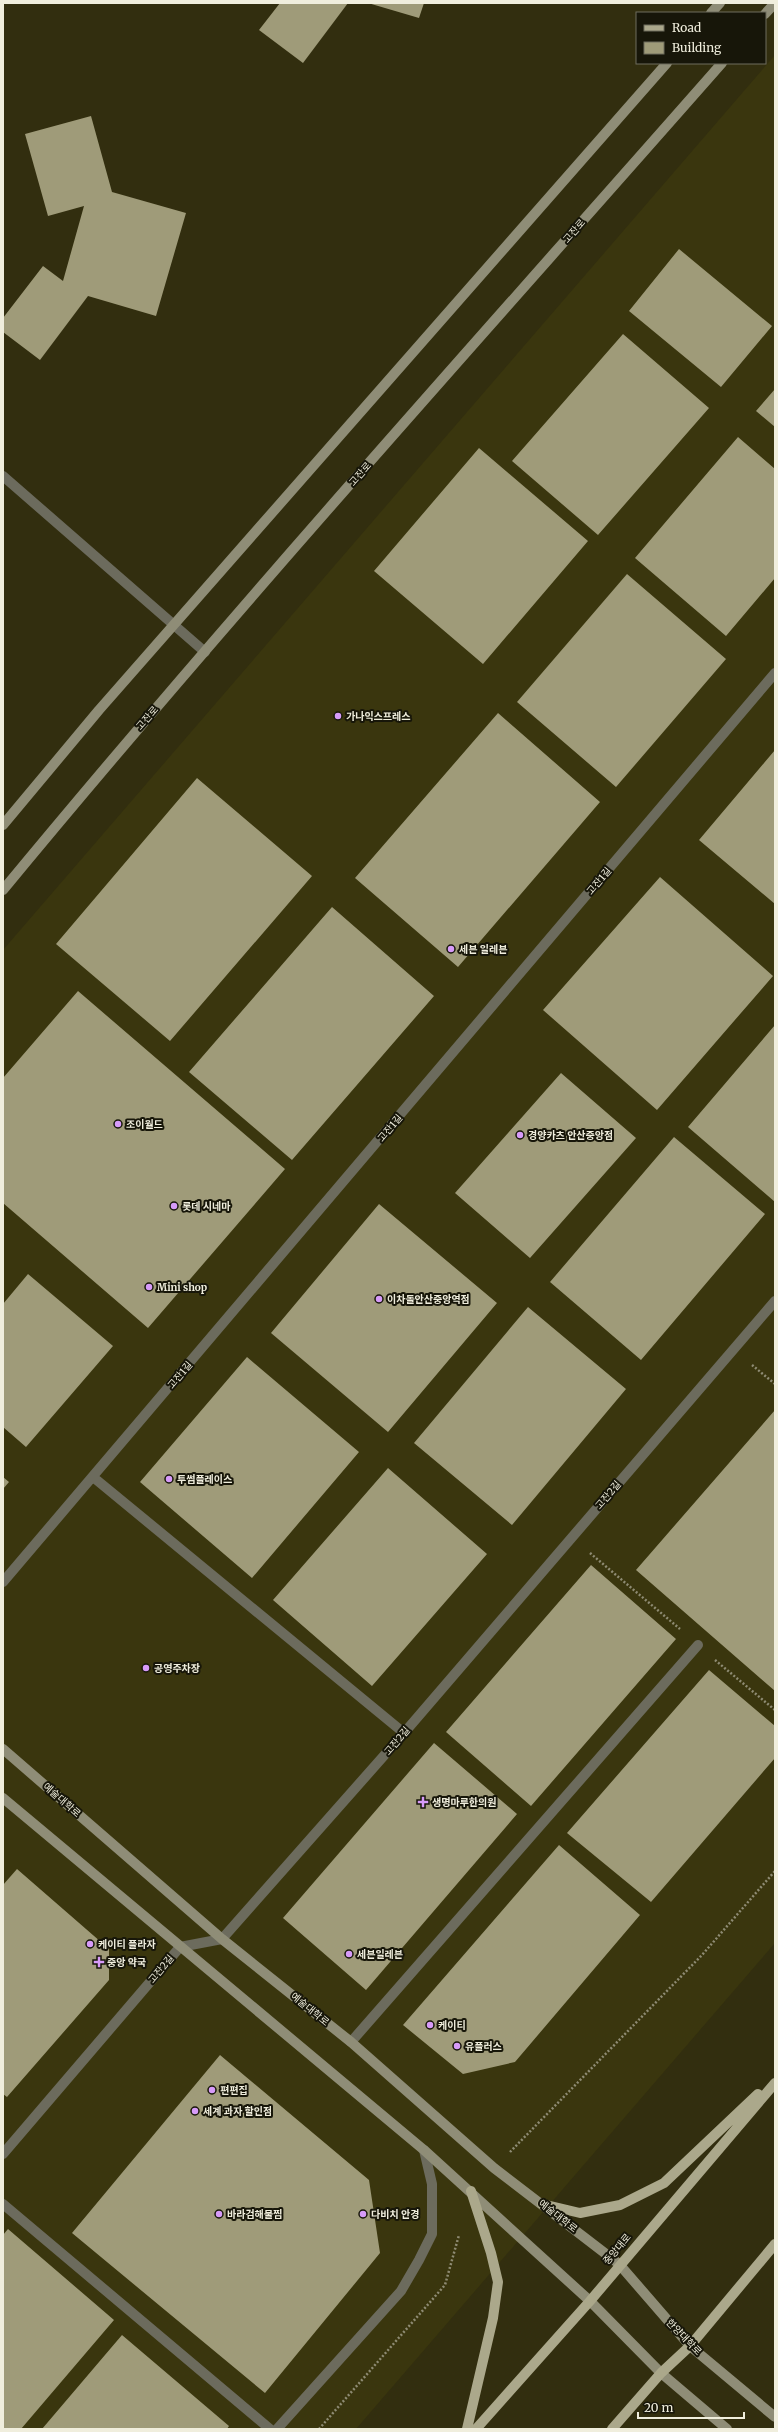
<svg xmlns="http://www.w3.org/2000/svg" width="778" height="2432" viewBox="0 0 778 2432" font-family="Merriweather,'Noto Sans KR',serif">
<rect width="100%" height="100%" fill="#322e0f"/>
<path fill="#3a360e" d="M775 55V1943L356 2429H3V950Z"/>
<path fill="#9f9b79" d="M280 3H348L303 63 259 30Z
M368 3H424L419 18Z
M91 116 112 192 186 213 156 316 88 296 40 360 3 332V318L43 266 63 281 84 206 48 216 25 134Z
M679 249 772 326 721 387 629 311Z
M623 334 709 408 598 535 512 461Z
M775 389V427L756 411Z
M738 437 775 469V578L726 636 635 558Z
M479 448 588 541 483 664 374 571Z
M627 574 726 659 616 787 517 702Z
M498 713 600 802 458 967 355 878Z
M775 750V904L699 840Z
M197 778 312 876 170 1041 56 944Z
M660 877 773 976 657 1110 543 1010Z
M332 907 434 996 292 1160 189 1072Z
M78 991 285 1169 148 1328 3 1203V1078Z
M775 1025V1202L688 1127Z
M561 1073 636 1138 530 1258 455 1193Z
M674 1137 765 1214 641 1360 550 1282Z
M379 1204 497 1303 388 1432 271 1333Z
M28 1274 113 1346 26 1447 3 1427V1304Z
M528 1307 626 1389 512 1525 414 1443Z
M247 1357 359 1452 252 1578 140 1482Z
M775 1410V1691L636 1570Z
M388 1468 487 1554 372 1686 273 1600Z
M3 1477 9 1482 3 1489Z
M591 1565 676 1639 531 1806 446 1732Z
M709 1670 775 1726V1758L651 1902 567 1833Z
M434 1743 517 1814 366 1990 283 1918Z
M559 1845 640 1915 515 2062 463 2074 403 2025Z
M17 1869 109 1949V1980L7 2097 3 2094V1885Z
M220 2055 369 2180 380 2253 265 2393 72 2233Z
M8 2229 114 2320 21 2429H3V2235Z
M122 2335 229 2426 227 2429H42Z"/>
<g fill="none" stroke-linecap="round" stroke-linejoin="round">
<path stroke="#8e8b73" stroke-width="2.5" stroke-dasharray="2 2" stroke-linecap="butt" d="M752 1365 775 1384
M590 1553 680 1629
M715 1660 775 1710
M510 2152 702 1955 775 1871
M319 2429 445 2285 459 2235"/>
<path stroke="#6c6b5d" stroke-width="10" d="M3 476 205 652"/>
<path stroke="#6c6b5d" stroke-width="10" d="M93 1477 404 1733
M3 1582 775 673
M351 2042 698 1645
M3 2154 180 1947 222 1939 404 1733 775 1301
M3 2204 270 2429
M277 2429 401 2291 419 2260 432 2234V2184L424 2150"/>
<path stroke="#8f8d77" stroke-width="10" d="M711 13 720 3
M765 14 775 3
M3 825 99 710 667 63
M3 890C236 608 481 337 722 63
M3 1749 222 1939 351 2042 494 2168 619 2264 690 2346 775 2417
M3 1798 424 2150 590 2301 661 2373 727 2429"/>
<path stroke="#aba88b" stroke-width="10" d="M542 2204 580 2213 620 2205 664 2183 758 2094
M467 2429 493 2318 498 2282 491 2253 471 2191
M476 2429 590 2301 775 2083
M612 2429 661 2373 690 2346 775 2244"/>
</g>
<g fill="#d79bf9" stroke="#171609" stroke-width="1.5">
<circle cx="338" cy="716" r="4"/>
<circle cx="451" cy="949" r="4"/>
<circle cx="118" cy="1124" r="4"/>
<circle cx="520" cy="1135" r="4"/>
<circle cx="174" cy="1206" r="4"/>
<circle cx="149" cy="1287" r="4"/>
<circle cx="379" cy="1299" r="4"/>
<circle cx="169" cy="1479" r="4"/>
<circle cx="146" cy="1668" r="4"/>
<path d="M421 1796h4v4h4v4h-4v4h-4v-4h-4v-4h4z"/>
<circle cx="90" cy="1944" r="4"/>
<circle cx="349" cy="1954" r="4"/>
<path d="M97 1956h4v4h4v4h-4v4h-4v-4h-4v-4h4z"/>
<circle cx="430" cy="2025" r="4"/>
<circle cx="457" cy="2046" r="4"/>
<circle cx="212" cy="2090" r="4"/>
<circle cx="195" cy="2111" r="4"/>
<circle cx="219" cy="2214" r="4"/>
<circle cx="363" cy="2214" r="4"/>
</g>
<g text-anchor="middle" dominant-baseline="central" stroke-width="4" stroke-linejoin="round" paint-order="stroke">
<g font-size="10" fill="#f0eedd" stroke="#171609">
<text transform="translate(574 231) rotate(-49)">고잔로</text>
<text transform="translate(360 474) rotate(-49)">고잔로</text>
<text transform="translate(147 718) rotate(-49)">고잔로</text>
<text transform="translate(599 881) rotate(-50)">고잔1길</text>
<text transform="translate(390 1128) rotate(-50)">고잔1길</text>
<text transform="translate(180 1375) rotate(-50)">고잔1길</text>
<text transform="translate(608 1495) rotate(-49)">고잔2길</text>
<text transform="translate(397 1741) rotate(-49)">고잔2길</text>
<text transform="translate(62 1800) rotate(41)">예술대학로</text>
<text transform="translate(161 1969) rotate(-50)">고잔2길</text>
<text transform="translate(310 2009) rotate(39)">예술대학로</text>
<text transform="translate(558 2216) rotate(38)">예술대학로</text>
<text transform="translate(617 2249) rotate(-50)">중앙대로</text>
<text transform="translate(684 2337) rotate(46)">한양대학로</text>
</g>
<g font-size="10" font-weight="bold" fill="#f0eedd" stroke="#171609" text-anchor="start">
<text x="346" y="716">가나익스프레스</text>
<text x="459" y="949">세븐 일레븐</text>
<text x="126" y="1124">조이월드</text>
<text x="528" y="1135">경양카츠 안산중앙점</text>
<text x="182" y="1206">롯데 시네마</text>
<text x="157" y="1287">Mini shop</text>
<text x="387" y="1299">이차돌안산중앙역점</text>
<text x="177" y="1479">투썸플레이스</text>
<text x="154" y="1668">공영주차장</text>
<text x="432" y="1802">생명마루한의원</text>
<text x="98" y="1944">케이티 플라자</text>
<text x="357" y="1954">세븐일레븐</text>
<text x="107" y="1962">중앙 약국</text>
<text x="438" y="2025">케이티</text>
<text x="465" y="2046">유플러스</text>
<text x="220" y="2090">편편집</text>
<text x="203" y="2111">세계 과자 할인점</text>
<text x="227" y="2214">바라검해물찜</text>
<text x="371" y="2214">다비치 안경</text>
</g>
</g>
<rect width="778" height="2432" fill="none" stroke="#f0eedd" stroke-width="8"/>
<rect x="636" y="12" width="130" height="52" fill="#171609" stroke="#6e6c5e"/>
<rect x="644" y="25" width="20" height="6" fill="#aba88b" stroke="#6e6c5e"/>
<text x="672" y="32" font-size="12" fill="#f0eedd">Road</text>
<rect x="644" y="42" width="20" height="12" fill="#9f9b79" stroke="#6e6c5e"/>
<text x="672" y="52" font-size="12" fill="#f0eedd">Building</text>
<path d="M638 2412v6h106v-6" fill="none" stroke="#f0eedd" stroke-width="2"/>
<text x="644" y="2412" font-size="12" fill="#f0eedd" stroke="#171609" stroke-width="3" paint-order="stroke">20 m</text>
</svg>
